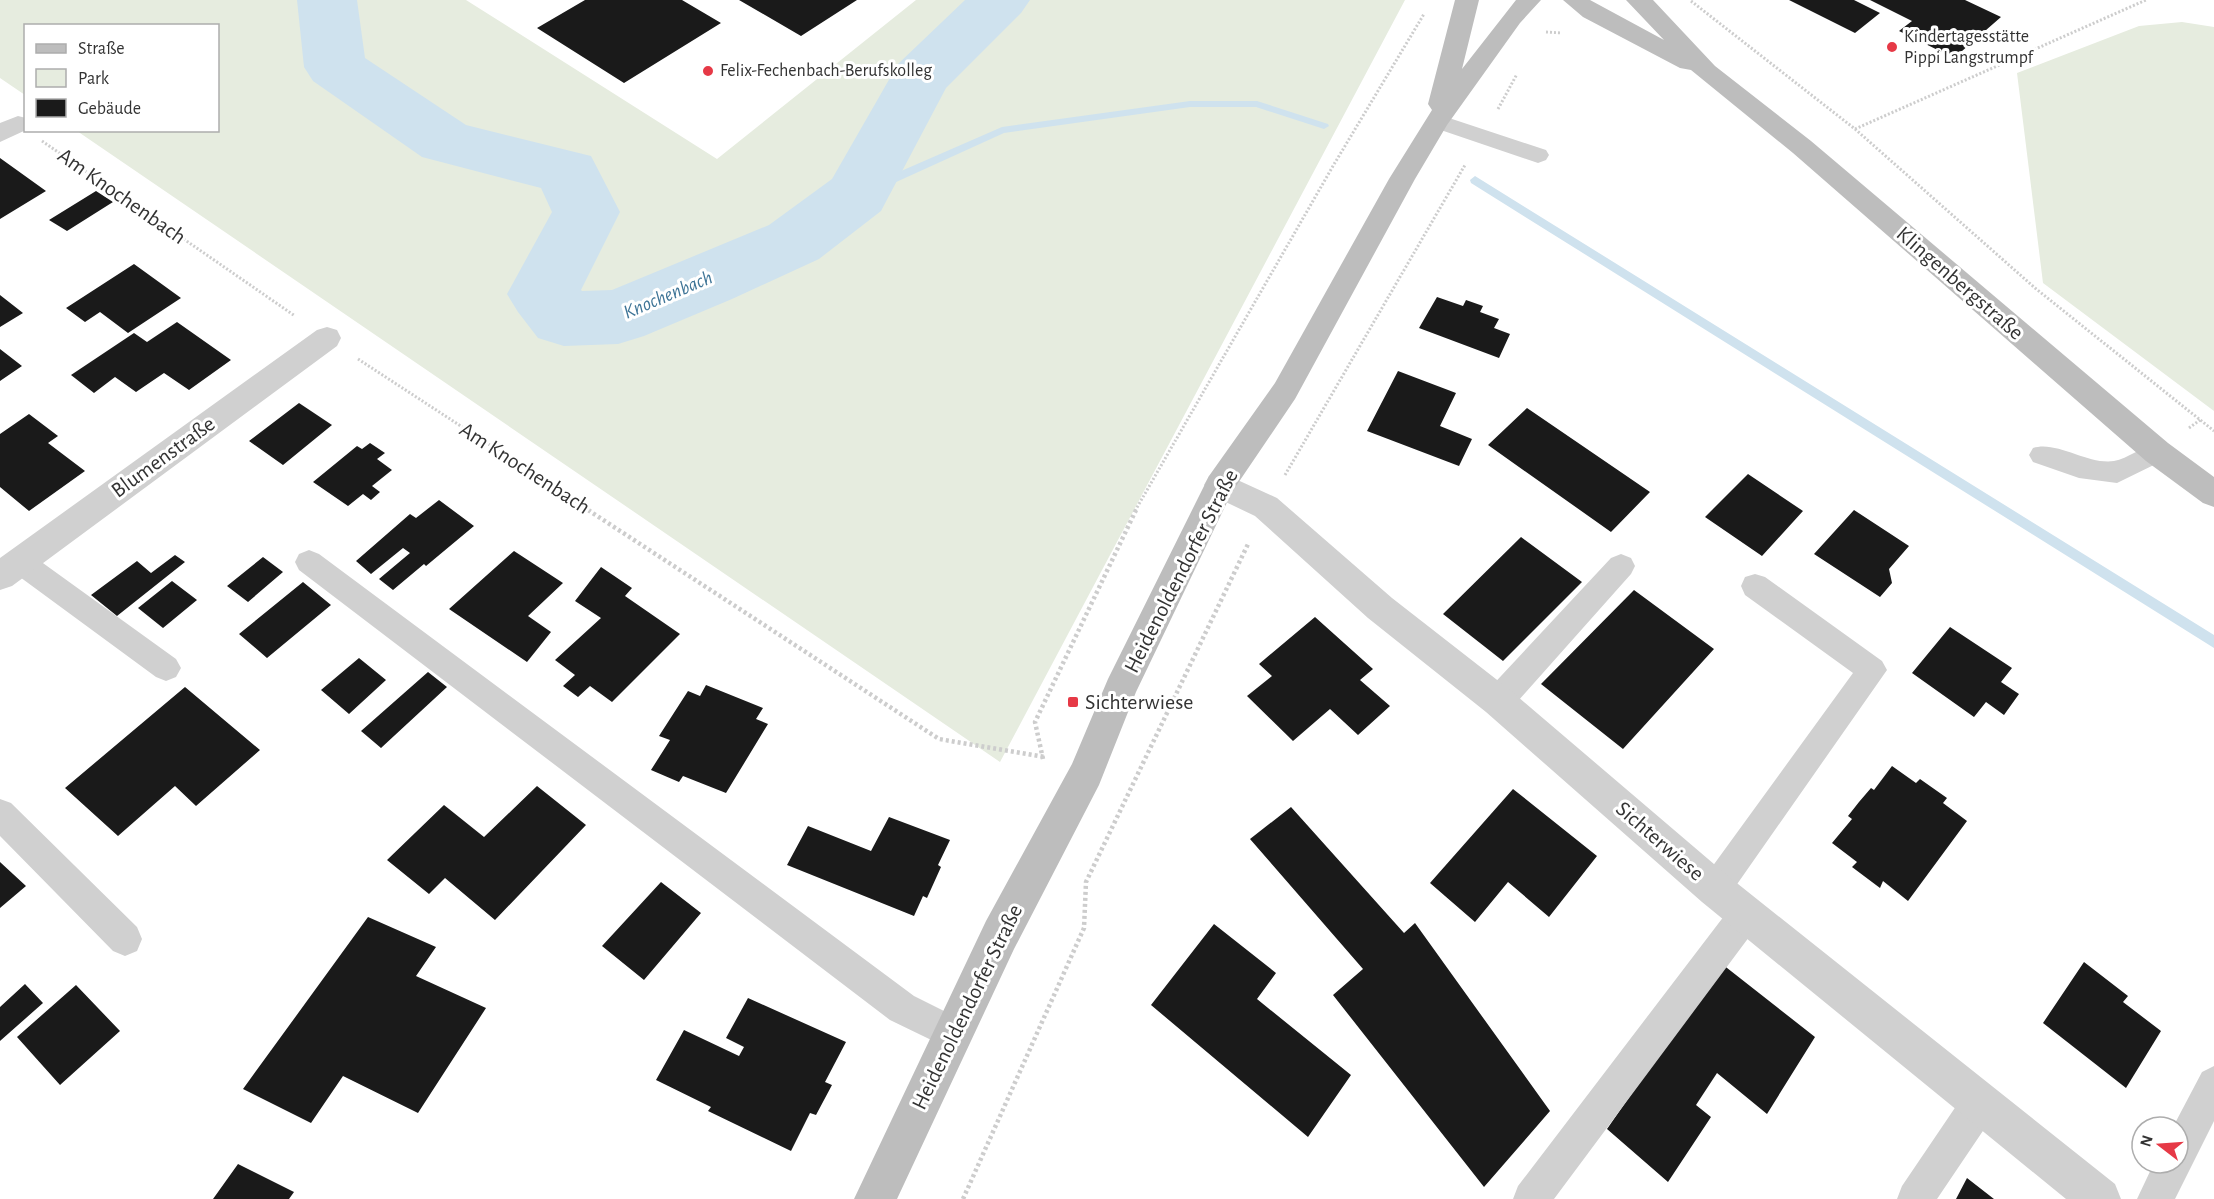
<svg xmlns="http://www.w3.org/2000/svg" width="2214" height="1199" viewBox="0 0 2214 1199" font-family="'Alegreya Sans',sans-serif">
<rect width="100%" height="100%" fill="#fff"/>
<path fill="#e6ecdf" d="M0 0H466L717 159 916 0H1405L1000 762 77 131 218 130V26H26L25 95 0 78Z
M2182 22 2214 27V411L2043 283 2017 73 2139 26Z"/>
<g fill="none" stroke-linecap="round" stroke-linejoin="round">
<path fill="#cfe2ee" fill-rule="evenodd" d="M1190 101H1257L1328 124 1329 126 1324 129 1256 107H1190L1004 133 861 198 857 199 852 195 853 192 1002 127Z
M1475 176 2214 635V648L1471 183 1470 180Z"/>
<path fill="#cfe2ee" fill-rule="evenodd" d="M297 0H357L365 58 466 125 591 156 620 212 581 290 582 291 612 290 769 225 832 179 898 64 965 0H1030L1021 13 946 88 881 211 819 259 732 299 644 336 618 344 564 346 538 338 518 312 507 294 552 212 541 188 422 157 313 81 304 67Z"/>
</g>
<path fill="#1a1a1a" d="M585 0H682L721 23 624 83 537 28Z
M739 0H857L801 36Z
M1789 0H1854L1880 13 1855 33Z
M1870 0H1965L2001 17 1954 58 1899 31 1912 21Z
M0 158 46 191 0 219Z
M96 191 113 202 67 231 49 220Z
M134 264 181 298 128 333 100 312 85 322 66 308Z
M0 295 23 313 0 327Z
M1437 297 1463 306 1466 300 1483 306 1480 312 1499 319 1494 328 1510 334 1499 358 1419 328Z
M177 322 231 360 189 390 164 373 136 392 115 377 94 393 71 375 134 333 147 342Z
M0 349 22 366 0 381Z
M1398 371 1456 393 1440 426 1472 439 1459 466 1367 431Z
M299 403 332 425 283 465 249 441Z
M1527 408 1650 492 1611 532 1488 445Z
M29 414 58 436 48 443 85 471 29 511 0 487V434Z
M370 443 385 453 377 459 392 470 372 486 380 492 371 500 363 494 348 506 313 482 357 446 362 449Z
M1748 474 1803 511 1762 556 1705 517Z
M439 500 474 526 426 566 424 564 393 590 379 579 410 553 403 548 371 574 356 561 410 514 416 518Z
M1854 510 1909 546 1889 569 1892 583 1880 597 1814 554Z
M1521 537 1582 582 1503 661 1443 614Z
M514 551 563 583 528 616 551 632 527 662 449 609Z
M175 555 185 562 117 616 91 595 137 561 151 573Z
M263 557 283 572 248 602 227 586Z
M601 567 632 588 625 596 680 634 612 702 590 686 578 697 563 686 575 675 555 660 601 618 575 601Z
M172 581 197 600 163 628 138 608Z
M303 582 331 605 267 658 239 634Z
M1634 590 1714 649 1623 749 1541 684Z
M1315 617 1373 669 1360 680 1390 706 1358 735 1330 709 1293 741 1247 696 1272 676 1259 664Z
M1950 627 2012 668 2001 682 2019 694 2004 715 1986 702 1974 717 1912 673Z
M359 658 386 680 349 714 321 690Z
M428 672 447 687 381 748 361 731Z
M706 685 763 708 756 719 768 724 726 793 683 776 679 782 651 770 670 740 659 736 688 691 700 696Z
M185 687 260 750 196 806 175 786 118 836 65 788Z
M1892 766 1916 783 1920 779 1947 798 1943 803 1967 821 1908 901 1883 881 1880 888 1852 867 1857 862 1832 843 1852 819 1848 816 1859 802 1871 788 1874 790Z
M537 786 586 825 495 920 445 878 429 894 387 860 444 805 484 837Z
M1513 789 1597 856 1549 917 1508 882 1475 922 1430 883Z
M1291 807 1404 933 1415 923 1550 1111 1484 1187 1333 995 1363 969 1250 839Z
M889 817 950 840 938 865 941 867 927 898 923 896 914 916 787 865 808 826 871 851Z
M0 862 26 886 0 908Z
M661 882 701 913 644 980 602 946Z
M368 917 436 947 416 976 486 1008 418 1113 343 1076 311 1123 243 1089Z
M1214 924 1276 973 1257 999 1351 1075 1308 1137 1151 1005Z
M2084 962 2128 996 2123 1002 2161 1031 2126 1088 2043 1023Z
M1722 964 1815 1037 1767 1114 1717 1073 1696 1105 1711 1117 1668 1182 1607 1129Z
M25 984 43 1003 0 1041V1007Z
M76 985 120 1031 60 1085 17 1037Z
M748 998 846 1042 825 1082 832 1085 816 1115 810 1113 791 1151 708 1111 711 1107 656 1080 684 1030 739 1056 744 1047 726 1038Z
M238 1164 294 1192 289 1199H213Z
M1967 1178 1994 1199H1956Z"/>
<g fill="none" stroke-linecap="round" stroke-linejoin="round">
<path stroke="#cdcdcd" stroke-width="3" stroke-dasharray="2 2" stroke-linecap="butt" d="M1691 1 1855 129 2035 288 2214 431
M1546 32 1562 33
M1498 109 1517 74
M1855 129 2146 0
M42 141 295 316
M358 359 591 511
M2189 428 2200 420
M1285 475 1465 165
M1135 511 1333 166 1424 14"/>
<path stroke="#cdcdcd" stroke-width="4.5" stroke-dasharray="3 3" stroke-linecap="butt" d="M588 510 939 739 1045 757
M1043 759 1035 722 1136 510
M963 1199 1084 928 1086 882 1249 542"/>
<path fill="#d0d0d0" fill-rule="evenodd" d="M1437 114 1546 150 1549 155 1546 160 1538 163 1429 126 1426 121 1429 116Z
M2157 441 2166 445 2170 452 2166 459 2117 483 2079 478 2033 462 2029 455 2033 448C2056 440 2088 465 2114 461 2127 459 2144 446 2157 441Z
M19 549 29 553 176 659 181 668 176 677 166 681 156 677 9 569 5 561 9 553Z
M309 550 319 554 914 996 966 1022 971 1034 966 1046 954 1051 890 1020 299 570 295 562 299 554Z
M1621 554 1631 558 1635 566 1631 574 1509 711 1498 714 1487 711 1483 701 1487 691 1611 558Z
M1755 574 1765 577 1882 661 1887 670 1726 900 1715 905 1704 900 1699 889 1704 878 1853 673 1745 595 1741 586 1745 577Z
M0 799 11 803 137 927 142 939 137 951 125 956 113 951 0 836Z
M1746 898 1758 903 1762 914 1758 925 1554 1199H1513L1518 1186 1734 903Z
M2214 1066V1121L2175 1199H2137L2154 1163H2178V1127H2173L2202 1072Z
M1980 1085 1993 1090 1998 1103 1993 1116 1937 1199H1897L1902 1186 1967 1090Z"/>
<path fill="#d0d0d0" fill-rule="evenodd" d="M18 116 26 118V130L0 142V123Z
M327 327 337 330 341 338 337 346 12 586 0 590V558L317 330Z
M1220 472 1277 498 1392 598 1510 690 1728 876 2115 1184 2121 1199H2066L1702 902 1486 712 1368 618 1255 516 1209 494 1204 485 1209 476Z"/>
<path fill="#bdbdbd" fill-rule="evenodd" d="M1455 0H1479L1462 69 1516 0H1541L1520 23 1447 125 1415 179 1295 399 1232 492 1136 692 1099 785 1014 949 897 1199H854L986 921 1072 764 1108 679 1209 476 1275 383 1389 179 1432 110 1428 104Z
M1563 0H1590L1664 40 1626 0H1653L1715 66 1811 141 2168 443 2214 477V507L2203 503 2146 461 1793 153 1691 70 1680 68 1583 17Z"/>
</g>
<g fill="#e63946" stroke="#fff" stroke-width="2">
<circle cx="1892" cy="47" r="6"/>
<circle cx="708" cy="71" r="6"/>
<rect x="1067" y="696" width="12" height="12" rx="3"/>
</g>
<g text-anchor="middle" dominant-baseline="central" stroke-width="6" stroke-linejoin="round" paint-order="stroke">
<g font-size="18" fill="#333" stroke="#fff" text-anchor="start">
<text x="1904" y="37">Kindertagesstätte<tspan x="1904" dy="21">Pippi Langstrumpf</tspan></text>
<text x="720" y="71">Felix-Fechenbach-Berufskolleg</text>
</g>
<g font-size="20" font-style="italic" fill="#3f7597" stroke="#fff">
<text transform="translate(668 295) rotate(-23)">Knochenbach</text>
</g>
<g font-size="22" fill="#333" stroke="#fff">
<text transform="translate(122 196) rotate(35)">Am Knochenbach</text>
<text transform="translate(1960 283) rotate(41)">Klingenbergstraße</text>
<text transform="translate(163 457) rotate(-36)">Blumenstraße</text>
<text transform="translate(525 468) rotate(33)">Am Knochenbach</text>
<text transform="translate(1181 571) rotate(-63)">Heidenoldendorfer Straße</text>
<text transform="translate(1660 841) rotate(41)">Sichterwiese</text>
<text transform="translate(967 1007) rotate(-64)">Heidenoldendorfer Straße</text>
</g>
<g font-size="22" fill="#333" stroke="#fff" text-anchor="start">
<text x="1085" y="702">Sichterwiese</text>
</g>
</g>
<rect x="24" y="24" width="195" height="108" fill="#ffffff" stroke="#adadad" stroke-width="1.5"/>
<rect x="36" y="44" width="30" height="9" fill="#bdbdbd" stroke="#adadad" stroke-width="1.5"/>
<text x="78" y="54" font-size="18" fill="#333333">Straße</text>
<rect x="36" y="69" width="30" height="18" fill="#e6ecdf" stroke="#adadad" stroke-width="1.5"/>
<text x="78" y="84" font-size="18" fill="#333333">Park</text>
<rect x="36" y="99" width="30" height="18" fill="#1a1a1a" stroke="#adadad" stroke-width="1.5"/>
<text x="78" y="114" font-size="18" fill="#333333">Gebäude</text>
<g transform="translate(2160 1145) rotate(287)"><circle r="28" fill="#ffffff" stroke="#adadad" stroke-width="1.5"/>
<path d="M0-4.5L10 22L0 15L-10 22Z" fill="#e63946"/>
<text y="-9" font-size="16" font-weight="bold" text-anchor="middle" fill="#333333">N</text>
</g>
</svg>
